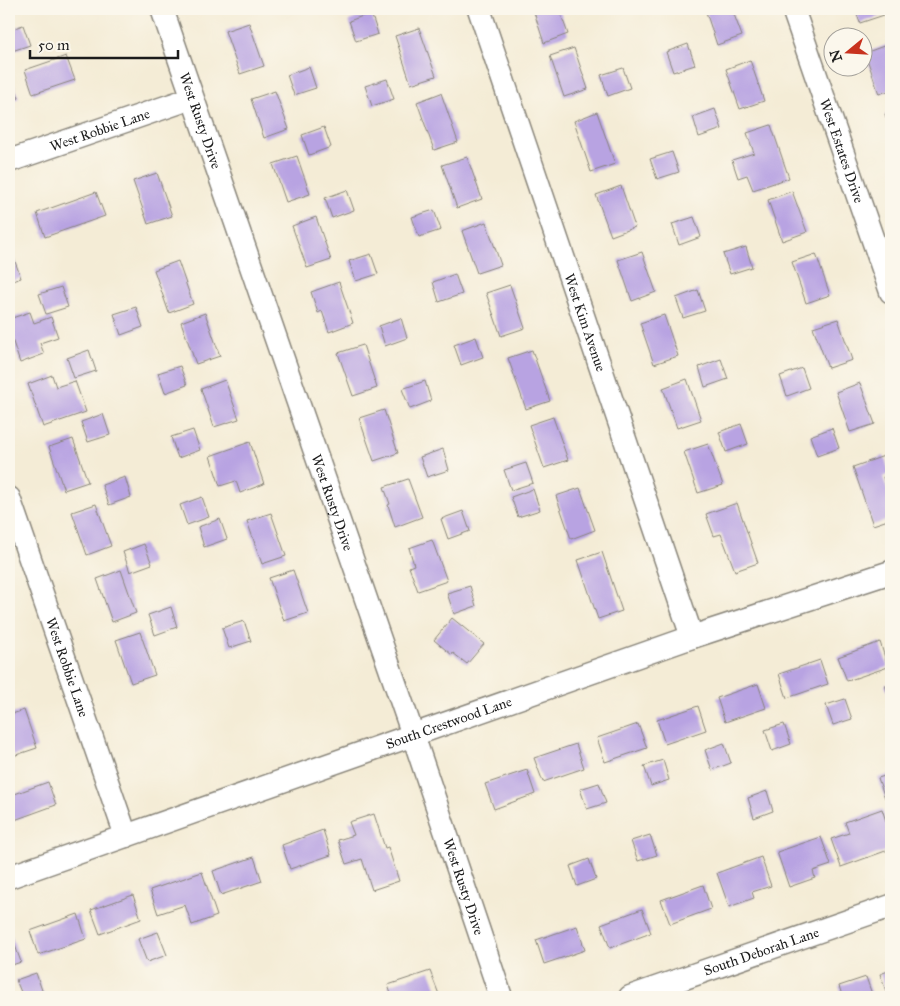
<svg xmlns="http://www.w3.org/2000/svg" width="900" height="1006" viewBox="0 0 900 1006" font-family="'IM FELL Great Primer',serif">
<rect width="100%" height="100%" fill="#fbf7ec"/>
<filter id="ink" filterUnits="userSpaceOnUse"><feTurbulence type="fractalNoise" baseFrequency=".02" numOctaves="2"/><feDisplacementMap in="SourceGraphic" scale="10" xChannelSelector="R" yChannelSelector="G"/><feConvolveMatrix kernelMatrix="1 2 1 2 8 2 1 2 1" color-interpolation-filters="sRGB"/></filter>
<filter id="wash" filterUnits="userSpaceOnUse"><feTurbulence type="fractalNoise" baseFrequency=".0096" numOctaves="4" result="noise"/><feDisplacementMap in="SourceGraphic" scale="20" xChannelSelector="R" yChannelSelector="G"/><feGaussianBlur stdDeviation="1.12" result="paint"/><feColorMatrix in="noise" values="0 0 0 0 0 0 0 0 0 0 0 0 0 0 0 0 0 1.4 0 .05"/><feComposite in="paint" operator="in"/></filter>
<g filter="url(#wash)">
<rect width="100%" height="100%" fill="#f4ecd6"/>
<g id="blocks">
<path fill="#b8a3e2" d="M388 9H408L390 15Z
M533 9H559L568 34 544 43Z
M705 9H732L742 36 717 45Z
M855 9H882L884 15 860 23Z
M371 13 378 34 356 41 349 21Z
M249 23 264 66 240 74 225 31Z
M23 25 30 45 9 52V30Z
M419 28 436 76 411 84 395 36Z
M688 44 695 65 673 72 666 52Z
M889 44 891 50V90L879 94 865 53Z
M574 48 588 89 564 97 550 56Z
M66 56 75 80 33 94 25 70Z
M750 60 764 101 740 109 726 69Z
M309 67 316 88 294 95 287 75Z
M623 68 630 88 608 96 601 75Z
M10 74 19 98 9 102V75Z
M387 79 394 99 372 106 365 86Z
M275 91 289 129 264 138 251 99Z
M441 93 458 142 434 150 417 102Z
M715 109 722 129 699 137 693 117Z
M597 112 615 164 591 172 574 121Z
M891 112V131L885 114Z
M771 125 789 178 753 190 747 175 738 178 732 160 754 153 747 133Z
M324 127 331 147 309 155 302 135Z
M672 152 679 172 657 179 650 159Z
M297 156 310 194 286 202 273 164Z
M467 157 482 199 457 208 442 165Z
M157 173 172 216 148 224 133 181Z
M621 186 635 227 611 236 596 195Z
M347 190 354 210 332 218 325 198Z
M792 191 807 232 782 241 768 200Z
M96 192 105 216 45 237 37 213Z
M434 210 441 230 419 237 412 217Z
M316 217 331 260 307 268 292 226Z
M694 217 701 237 679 245 672 224Z
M486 222 501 265 477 273 462 231Z
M9 245 21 278 9 282Z
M746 247 752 267 730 274 723 254Z
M642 252 656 292 632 301 618 260Z
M371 254 378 274 356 281 349 261Z
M816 254 830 295 806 303 792 262Z
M178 261 193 304 169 313 154 270Z
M455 274 462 294 439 302 433 282Z
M339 282 353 323 329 332 322 311 318 313 311 292Z
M510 285 525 328 501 336 486 293Z
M61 287 68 307 46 314 39 294Z
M698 290 705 311 683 318 676 298Z
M136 307 143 327 121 335 114 314Z
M30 312 34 323 51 317 58 337 40 343 44 354 20 363 9 330V319Z
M205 313 220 356 196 364 181 322Z
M664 315 678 356 654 364 640 323Z
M401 318 407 338 385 346 379 326Z
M838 319 852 360 828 368 813 327Z
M476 337 483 357 461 365 454 345Z
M363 345 377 388 353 396 338 353Z
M89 350 96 371 74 378 67 358Z
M532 350 550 401 526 409 508 358Z
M721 359 728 379 705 387 699 367Z
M180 366 187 385 165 393 158 373Z
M802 368 809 388 787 396 780 376Z
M52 375 56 387 75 381 86 412 43 427 28 384Z
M687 379 701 420 677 428 663 388Z
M225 380 239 419 214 427 201 389Z
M425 381 431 401 410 409 402 389Z
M860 383 875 424 850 432 836 392Z
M384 410 398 453 374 461 359 418Z
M103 414 110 435 88 442 81 422Z
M553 417 568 460 544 468 529 425Z
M741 424 748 444 726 452 719 432Z
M832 428 839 448 817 456 810 436Z
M193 430 200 450 178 458 171 437Z
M73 439 88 482 64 490 49 447Z
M250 442 264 484 240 493 236 481 220 486 210 456Z
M708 444 723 485 698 493 684 452Z
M443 449 449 470 427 477 420 457Z
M884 456 890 474 883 477 891 500V519L873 525 853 467Z
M526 463 533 483 511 490 504 470Z
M125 477 131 497 109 505 102 485Z
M408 479 422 517 395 527 388 505 390 504 384 487Z
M580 488 595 530 571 539 556 496Z
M533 489 540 510 518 517 511 497Z
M202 497 209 517 187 525 180 505Z
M737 503 758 563 735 571 721 534 714 536 706 514Z
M96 504 111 546 87 555 72 512Z
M463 511 470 531 448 539 441 519Z
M271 513 286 556 262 564 247 521Z
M220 519 227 539 204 547 198 527Z
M432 540 447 581 418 591 409 567 414 565 409 548Z
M144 544 152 564 130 572 123 552Z
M602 552 622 611 598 619 578 560Z
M121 570 136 613 112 622 97 579Z
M293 570 308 613 284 621 269 578Z
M470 586 476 606 454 614 447 593Z
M171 607 177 627 155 635 148 615Z
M452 618 484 644 467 664 453 653 452 655 434 640Z
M244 621 251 641 229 648 222 628Z
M140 632 155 675 131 683 116 640Z
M880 642 888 667 847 681 838 657Z
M820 660 828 684 787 698 779 674Z
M891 683V702L885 685Z
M758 684 766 708 725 722 717 698Z
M845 699 852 719 833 725 826 705Z
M698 706 706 730 665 744 657 720Z
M24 710 37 748 13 756 9 743V715Z
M638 724 647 748 605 762 597 738Z
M784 724 791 744 772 751 765 730Z
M724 743 731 763 712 770 705 750Z
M576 744 584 768 543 782 534 758Z
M663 760 669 780 651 786 644 766Z
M527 770 535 794 494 809 485 784Z
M891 774V796L885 798 878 778Z
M48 782 56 805 9 822V796Z
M599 783 606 803 587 809 580 789Z
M767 791 773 811 754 818 748 798Z
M882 809 891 836V849L841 867 831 839 849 833 845 822Z
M374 814 385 848 388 847 399 881 372 890 362 859 346 864 338 840 354 835 349 822Z
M323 830 331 855 290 869 282 845Z
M650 835 657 855 638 861 631 841Z
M821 837 831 865 813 871 815 878 789 887 777 852Z
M254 857 262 881 221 895 213 871Z
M761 857 771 886 752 892 754 898 729 907 717 873Z
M589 859 596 879 577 886 570 866Z
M202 872 217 916 192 925 185 905 158 914 150 890Z
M703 885 711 909 670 924 661 900Z
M133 895 141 919 100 934 91 910Z
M642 909 651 933 610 948 601 924Z
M78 914 86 939 38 955 30 931Z
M577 926 585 950 544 964 536 940Z
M158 932 167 955 147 962 138 939Z
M12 937 21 962 9 966V939Z
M891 970V997H888L880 974Z
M430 971 440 997H392L388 985Z
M36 973 44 996 23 997 16 980Z
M866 977 873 997H835L842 995 839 986Z"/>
</g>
</g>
<g filter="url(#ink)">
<use href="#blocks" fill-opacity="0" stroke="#888479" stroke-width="1"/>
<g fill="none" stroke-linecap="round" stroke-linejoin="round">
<g stroke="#888479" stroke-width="25">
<g id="minor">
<path id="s1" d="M162 9 413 735 501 997"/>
<path id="s2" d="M479 9 692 637"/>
<path id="s3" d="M793 9 891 292"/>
<path id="s4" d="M9 161 192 98"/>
<path id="s5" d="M9 498 126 836"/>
<path id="s6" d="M9 877 692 637 891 572"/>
<path id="s7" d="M630 997 891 906"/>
</g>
</g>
<use href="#minor" stroke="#fff" stroke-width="22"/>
</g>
</g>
<g text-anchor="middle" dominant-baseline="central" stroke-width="4.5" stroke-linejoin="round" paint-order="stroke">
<g font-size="14" fill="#1c1c1c" stroke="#fbf7ec">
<text stroke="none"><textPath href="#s1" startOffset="118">West Rusty Drive</textPath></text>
<text stroke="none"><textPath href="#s4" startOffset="96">West Robbie Lane</textPath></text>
<text stroke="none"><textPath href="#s3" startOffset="150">West Estates Drive</textPath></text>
<text stroke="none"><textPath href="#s2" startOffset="331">West Kim Avenue</textPath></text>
<text stroke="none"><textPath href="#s1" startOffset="522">West Rusty Drive</textPath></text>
<text stroke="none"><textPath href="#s5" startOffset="179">West Robbie Lane</textPath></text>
<text stroke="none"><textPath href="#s6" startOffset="466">South Crestwood Lane</textPath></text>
<text stroke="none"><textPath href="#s1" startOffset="928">West Rusty Drive</textPath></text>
<text stroke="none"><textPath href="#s7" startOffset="139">South Deborah Lane</textPath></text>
</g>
</g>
<rect width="900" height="1006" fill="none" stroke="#fbf7ec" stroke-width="30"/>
<g transform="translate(848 52) rotate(252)"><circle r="24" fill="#fbf7ec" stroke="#a29f99"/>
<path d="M0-4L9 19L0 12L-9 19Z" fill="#c8321e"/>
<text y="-8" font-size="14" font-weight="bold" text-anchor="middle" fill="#1c1c1c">N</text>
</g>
<path d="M30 50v8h148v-8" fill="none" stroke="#1c1c1c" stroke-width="2.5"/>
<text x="38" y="50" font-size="15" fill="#1c1c1c" stroke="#fbf7ec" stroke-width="4" paint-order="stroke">50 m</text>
</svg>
